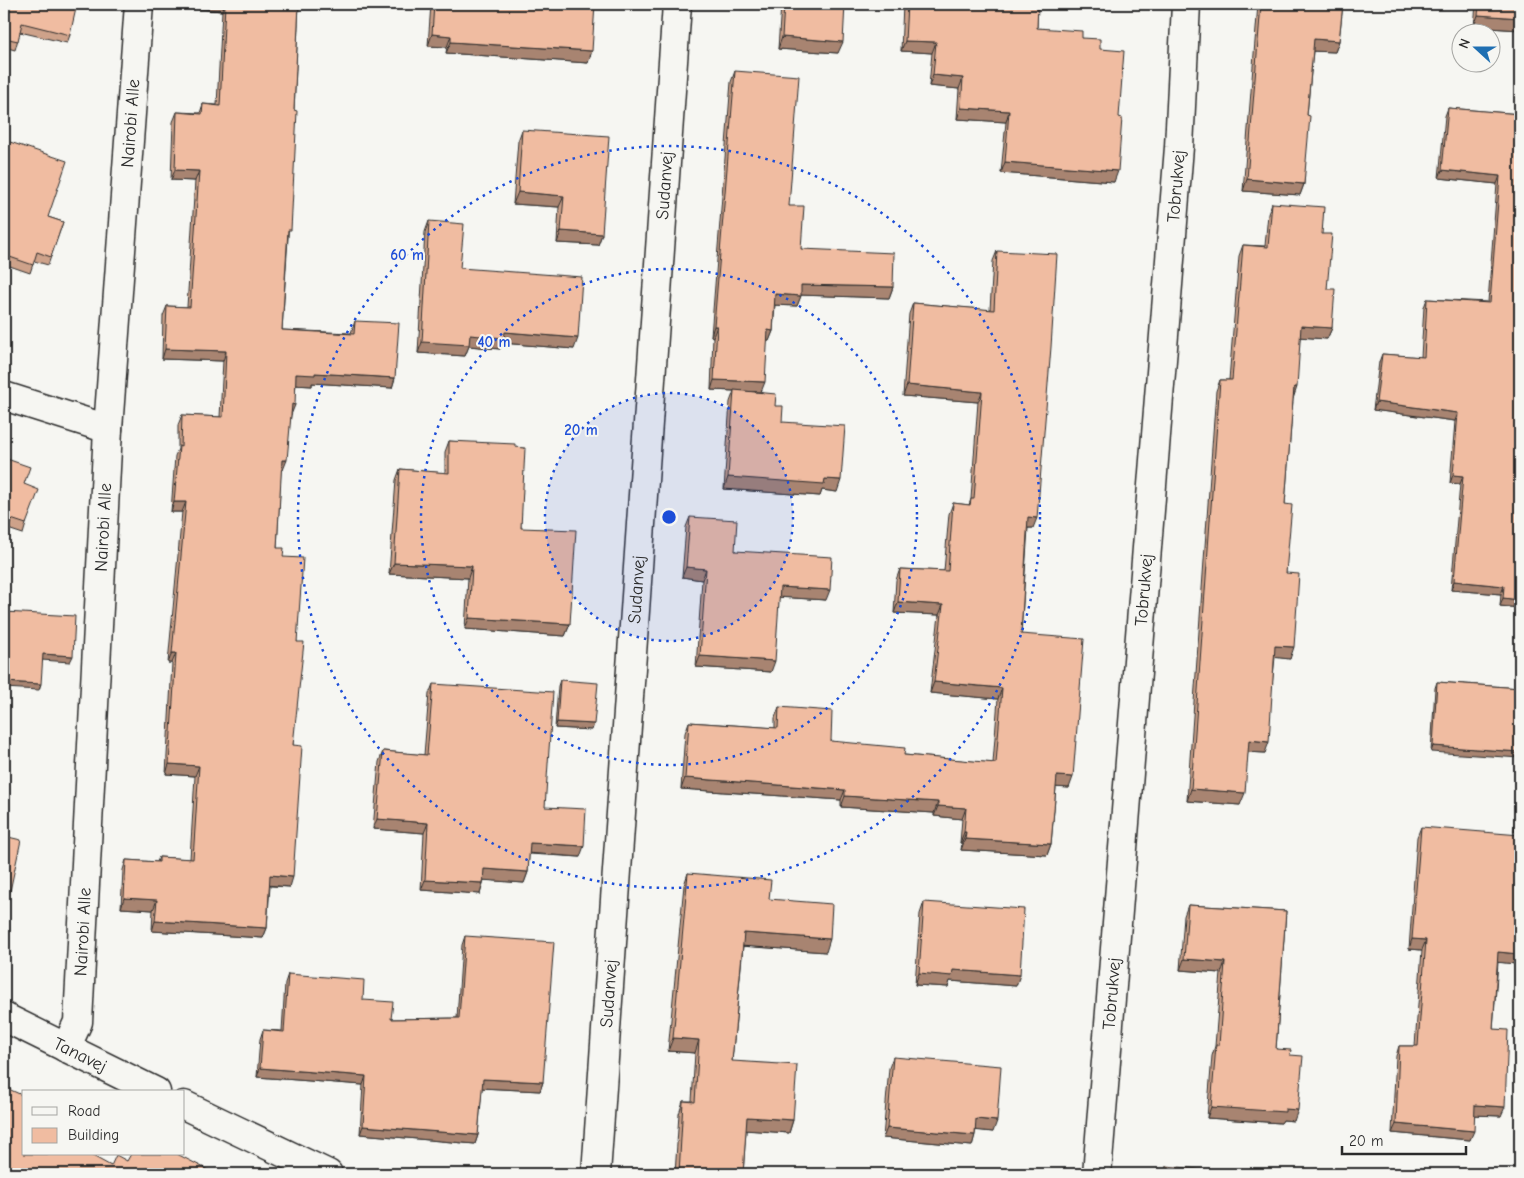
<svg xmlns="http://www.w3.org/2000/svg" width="1524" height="1178" viewBox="0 0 1524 1178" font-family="'Comic Neue',sans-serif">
<rect width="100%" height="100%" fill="#f6f6f2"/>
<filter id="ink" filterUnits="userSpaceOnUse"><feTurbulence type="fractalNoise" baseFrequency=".02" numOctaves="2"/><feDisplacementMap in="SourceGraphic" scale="10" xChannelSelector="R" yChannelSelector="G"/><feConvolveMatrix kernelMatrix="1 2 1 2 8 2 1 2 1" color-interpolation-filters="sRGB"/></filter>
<g filter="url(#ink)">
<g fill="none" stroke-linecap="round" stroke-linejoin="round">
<g stroke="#2b2b2b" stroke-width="31">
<g id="street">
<path d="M4 396 108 429"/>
<path id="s1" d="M4 1017 156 1092"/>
<path id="s2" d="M66 1048 78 1022 108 429 139 4"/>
<path d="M184 1105 328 1174"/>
<path id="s3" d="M596 1174 677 4"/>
<path id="s4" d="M1097 1174 1179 147 1186 4"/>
</g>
</g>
<use href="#street" stroke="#f6f6f2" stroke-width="28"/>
</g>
<path fill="#cea28a" stroke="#2b2b2b" d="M4 4 70 35 67 43 20 32 15 50 4 47Z
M188 4H299L288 238 282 330 351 333 355 321 395 378 392 388 312 383V386L296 385 291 415 283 470H281L277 548 283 557 297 642 293 745 290 887 270 886 267 928 263 938 152 931 153 910 121 908 123 870 126 860 157 862 159 857 190 859 195 776 166 774 172 663H168L182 512H171L175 456 178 449V425L182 415 220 417 223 361 162 359 163 316 167 306 187 307 195 181 171 180 173 122 177 112 200 113 203 104 217 105 222 11 188 8Z
M431 4H595L588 63 446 53 447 47 428 46Z
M781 4H845L838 53 778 49Z
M903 4H1038L1037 28 1082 38 1100 49 1114 182 1001 173 1006 122 957 119 959 89 929 86 932 53 901 51Z
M1258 4H1343L1339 41 1335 52 1313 51 1307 115 1304 184 1300 195 1243 191Z
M1476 4H1520V30L1474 27Z
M735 71 789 206 801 249 893 287 889 298 801 295 797 306 775 305 773 331 769 341H767L761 392 775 406 782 422 837 492 822 490 820 496 724 489 730 402 734 391 711 390 713 337 711 336 731 82Z
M1448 108 1520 114V608L1500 606 1501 594 1451 590 1460 484 1450 483 1455 421 1373 410 1379 362 1382 354 1421 357 1424 307 1427 299 1488 302 1497 184 1439 178 1445 116Z
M522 130 602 234 598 245 557 243 559 207 513 204 518 141Z
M4 140 48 217 63 222 48 265 34 261 30 273 4 264Z
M1272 203 1322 234 1327 289 1332 328 1327 339 1300 337 1293 399 1285 504 1286 573 1290 659 1275 657 1265 753 1248 752 1240 805 1187 801 1216 391 1220 380H1229L1239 256 1243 245 1265 246 1268 214Z
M429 221 460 268 574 349 502 343 500 349 469 346 465 356 418 353 425 232Z
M997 251 1033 528H1028L1021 634 1069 788 1056 787 1051 844 1047 855 961 850 962 843H960L962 819 934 816V813L841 807V800L681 789 685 733 689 722 775 728V718L779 707 831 741 904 755 993 763 998 699 930 693 939 615 894 613 896 580 900 569 944 571 949 514 953 503 969 505 971 499 978 402 903 396 909 314 913 303 990 310 993 261Z
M449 441 515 447 521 528 570 624 565 636 465 629 468 578 389 574 396 480 400 469 445 473V452Z
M24 484 26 524 23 534 8 529Z
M690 517 735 551 826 600 779 597 771 672 696 667 702 580 682 577 686 527Z
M560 680 592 730 555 728 558 686Z
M1437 682 1520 688 1431 752 1435 688Z
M433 684 545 807 580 857 529 854 528 872 524 883 484 880 480 894 421 890 424 833 373 829 379 762 383 751 424 755 429 694Z
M1520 763V832L1514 831Z
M1421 827 1516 964 1498 962 1493 1029 1501 1116 1474 1115 1470 1140 1392 1133 1396 1056 1399 1046H1415L1422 950 1409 949 1417 837Z
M4 836 7 905 4 913Z
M688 873 769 899 826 952 743 946 732 1061 793 1120 789 1133 746 1130 743 1174H675L679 1114 683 1101H692L695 1053 668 1051 684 885Z
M924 902 1016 986 950 981 948 987 915 985 920 914Z
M1188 905 1286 911 1276 1049 1290 1055 1294 1121 1283 1120 1281 1123 1207 1118 1212 1056 1215 1046 1221 973 1180 970 1184 916Z
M465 936 543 1082 540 1091 482 1088 478 1135 475 1144 360 1134 363 1085 257 1077 260 1039 263 1030 282 1031 285 983 288 974 363 1000 391 1019 457 1018 462 945Z
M893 1057 993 1132 976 1130 972 1146 883 1138 889 1068Z
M4 1087 24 1154 111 1166 127 1161 216 1174H4Z"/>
<path fill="#a88471" stroke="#2b2b2b" d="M189 4H225L222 11 188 8Z
M1478 15 1520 18V30L1474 27Z
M432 34 451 36 447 47 428 46Z
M782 37 843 42 838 53 778 49Z
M1314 39 1339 41 1335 52 1310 51Z
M905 41 936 42 932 53 901 51Z
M451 42 592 51 588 63 446 53Z
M933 75 963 78 959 89 929 86Z
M961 108 1009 111 1006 122 957 119Z
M1005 162 1118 171 1114 182 1001 173Z
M175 170 199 171 195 181 171 180Z
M1442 170 1500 176 1497 184 1439 178Z
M1247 179 1304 184 1300 195 1243 191Z
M518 192 564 196 559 207 513 204Z
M561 231 602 234 598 245 557 243Z
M801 285 893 287 889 298 798 295Z
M775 294 801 296 797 306 772 305Z
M714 326H717L713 337 711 336Z
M1301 326 1332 328 1327 339 1297 337Z
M768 330 773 331 769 341H764Z
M505 332 578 338 574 349 502 343 500 349 469 346 465 356 418 353 422 342 470 335Z
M165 349 226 351 223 361 162 359Z
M315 373 395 378 392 388 312 383V386L293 385 296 374Z
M714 380 765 382 761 392 711 390Z
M907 385 982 392 978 402 903 396Z
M1294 387H1297L1293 399Z
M1376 402 1458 413 1455 421 1373 410Z
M292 404 295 405 291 415 288 414Z
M282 460H287L283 470H278Z
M1453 475 1463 476 1460 484 1450 483Z
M728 477 825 479 841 480 837 492 822 490 820 496 724 489Z
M174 502H186L182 512H171Z
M1028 517 1037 518 1033 528H1024Z
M394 563 472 566 468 578 389 574Z
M686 567 706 569 702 580 682 577Z
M1454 581 1504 586 1501 594 1451 590Z
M780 587 830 590 826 600 776 597Z
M1503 598 1520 600V608L1500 606Z
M898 602 943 605 939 615 894 613Z
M469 618 570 624 565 636 465 629Z
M1275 646 1294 647 1290 659 1271 657Z
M172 653H176L172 663H168Z
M43 654 73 656 70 662 41 660Z
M700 656 775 661 771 672 696 667Z
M4 682 41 684 39 690 4 688Z
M934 682 1002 688 998 699 930 693Z
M557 722 594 724 592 730 555 728Z
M1249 740 1269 742 1265 753 1244 752Z
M1433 746 1520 752V758L1431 752Z
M169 764 199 766 195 776 166 774Z
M1057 776 1073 777 1069 788 1053 787Z
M685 778 845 790 841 800 681 789Z
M1191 789 1245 793 1240 805 1187 801Z
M845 796 938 802 934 813 841 807Z
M938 806 966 808 962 819 934 816Z
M377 819 428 823 424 833 373 829Z
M1516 825 1520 826V832L1514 831Z
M964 832H966L962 843H960Z
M965 839 1051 844 1047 855 961 850Z
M530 843 584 846 580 857 526 853Z
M484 869 528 872 524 883 481 880Z
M270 875 293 877 290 887 266 885Z
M425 880 483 883 480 894 421 890Z
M124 898 157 900 153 910 121 908Z
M155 921 267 928 263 938 152 931Z
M744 933 830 939 826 952 740 946Z
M1412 939 1426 940 1422 950 1409 949Z
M1498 952 1519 954 1516 964 1495 962Z
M1184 959 1225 962 1221 973 1180 970Z
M953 970 1020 975 1016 986 950 981 948 987 915 985 919 973Z
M673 1038 699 1040 695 1053 668 1051Z
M260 1068 366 1076 363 1085 257 1077Z
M483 1079 543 1082 540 1091 480 1088Z
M1475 1105 1505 1107 1501 1116 1471 1115Z
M1211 1107 1285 1109 1298 1110 1294 1121 1283 1120 1281 1123 1207 1118Z
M747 1117 793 1120 789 1133 743 1130Z
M976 1119 997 1121 993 1132 972 1130Z
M1396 1124 1474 1131 1470 1140 1392 1133Z
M363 1126 478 1135 475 1144 360 1134Z
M887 1128 975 1135 972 1146 883 1138Z"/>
<path fill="#f0bca1" stroke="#2b2b2b" d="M4 4H77L70 35 22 23 18 41 4 38Z
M225 4H299L294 110 297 111 291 230H288L282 330 354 334 355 321 399 323 395 378 315 373V375L296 374 295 405 292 404 287 460H282L277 548H284L283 557 303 558 297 642H304L293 745 302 746 293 877 270 875 267 928 155 921 157 900 124 898 126 860 159 862V857L193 859 199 766 169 764 176 653H172L186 502H174L179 446 181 447 182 415 223 417 226 351 165 349 167 306 190 307 199 171 175 170 177 112 202 114 203 104 220 106Z
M434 4H595L592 51 451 42V36L432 34Z
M784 4H845L843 42 782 37Z
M907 4H1038L1037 28 1082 31V38L1100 39V49L1124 51 1119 117 1122 118 1118 171 1005 162 1009 111 961 108 963 78 933 75 936 42 905 41Z
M1261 4H1343L1339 41 1314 39 1307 115 1310 116 1304 184 1247 179Z
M1479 4H1520V18L1478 15Z
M735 71 799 76 789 206H804L801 249 894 253 893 287 801 285V296L775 294 773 331 768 330 765 382 714 380 717 326H714Z
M1448 108 1520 114V600L1503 598 1504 586 1454 581 1463 476 1453 475 1458 413 1376 402 1382 354 1424 357 1427 299 1490 303 1500 176 1442 170Z
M522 130 609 136 602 234 561 231 564 196 518 192Z
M4 140 67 161 48 217 63 222 51 257 37 252 33 265 4 255Z
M1272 203 1324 207 1322 234H1332L1327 289H1335L1332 328 1301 326 1297 387H1294L1285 504 1292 505 1286 573 1299 574 1294 647 1275 646 1269 742 1249 740 1245 793 1191 789 1220 380H1232L1243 245 1268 247Z
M429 221 464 224 460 268 582 277 578 338 505 332 504 338 470 335 469 345 422 342Z
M997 251 1057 254 1051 347 1037 518 1028 517 1021 634 1084 639 1073 777 1057 776 1051 844 965 839 966 832H964L966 808 938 806V802L845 796V790L685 778 689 722 778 728 779 707 832 711 831 741 905 748 904 755 996 763 1002 688 934 682 943 605 898 602 900 569 948 571 953 503 970 505 971 499H974L982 392 907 385 913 303 994 310Z
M734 390 776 394 775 406H783L782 422 845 426 841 480 825 479 824 484 728 477Z
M449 441 515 444V447L525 448 521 528 576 530 570 624 469 618 472 566 394 563 400 469 449 473Z
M4 458 30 467 24 484 39 490 26 524 11 519 4 540Z
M690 517 737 520 735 551 832 557 830 590 780 587 775 661 700 656 706 569 686 567Z
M4 612 75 616 73 656 43 654 41 684 4 682Z
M560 680 598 683 594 724 557 722Z
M1437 682 1520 688V752L1433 746Z
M433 684 553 692 545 807 586 809 584 846 530 843 528 872 484 869 483 883 425 880 428 823 377 819 383 751 427 755Z
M1520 780V826L1516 825Z
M1421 827 1520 835V941L1519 954 1498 952 1493 1029 1508 1030 1505 1107 1475 1105 1474 1131 1396 1124 1399 1046H1418L1419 1031 1426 940 1412 939Z
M4 836 21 840 7 905H4Z
M688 873 771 880 769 899 832 904 830 939 744 933 732 1061 797 1065 793 1120 747 1117 743 1174H679L683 1101 695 1102 699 1040 673 1038Z
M924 902 1024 909 1020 975 953 970 952 976 919 973Z
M1188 905 1286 911 1276 1049 1291 1050 1290 1055 1303 1056 1298 1110 1285 1109V1112L1211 1107 1216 1045H1219L1225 962 1184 959Z
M465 936 554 942 543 1082 483 1079 478 1135 363 1126 366 1076 260 1068 263 1030 284 1032 288 974 364 980 363 1000 393 1002 391 1019 459 1018Z
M893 1057 1001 1066 997 1121 976 1119 975 1135 887 1128Z
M4 1087 24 1096V1154H89L111 1166 116 1155 127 1161 131 1154H177L216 1174H11L4 1171Z
M1166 1166 1255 1174H1165Z"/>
</g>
<circle cx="669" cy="517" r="124" fill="#1d4ed8" fill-opacity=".12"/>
<g fill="none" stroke="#1d4ed8" stroke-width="2.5" stroke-dasharray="2.5 5">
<circle cx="669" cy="517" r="124"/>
<circle cx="669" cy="517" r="248"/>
<circle cx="669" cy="517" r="371"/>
</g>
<g text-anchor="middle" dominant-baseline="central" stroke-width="4" stroke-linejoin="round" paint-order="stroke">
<g font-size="18" fill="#2b2b2b" stroke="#f6f6f2">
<text stroke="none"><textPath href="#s2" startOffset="929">Nairobi Alle</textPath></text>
<text stroke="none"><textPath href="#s3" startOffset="991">Sudanvej</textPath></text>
<text stroke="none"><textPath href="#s4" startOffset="991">Tobrukvej</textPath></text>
<text stroke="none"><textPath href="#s2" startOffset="524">Nairobi Alle</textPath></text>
<text stroke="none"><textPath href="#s3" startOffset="586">Sudanvej</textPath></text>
<text stroke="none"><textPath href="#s4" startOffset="586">Tobrukvej</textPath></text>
<text stroke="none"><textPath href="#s2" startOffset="119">Nairobi Alle</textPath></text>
<text stroke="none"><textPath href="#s3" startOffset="181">Sudanvej</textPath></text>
<text stroke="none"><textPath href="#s4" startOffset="181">Tobrukvej</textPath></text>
<text stroke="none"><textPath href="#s1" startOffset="85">Tanavej</textPath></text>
</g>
</g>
<circle cx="669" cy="517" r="8" fill="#1d4ed8" stroke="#f6f6f2" stroke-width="2.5"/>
<g font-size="15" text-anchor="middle" font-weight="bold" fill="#1d4ed8" stroke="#f6f6f2" stroke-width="4" stroke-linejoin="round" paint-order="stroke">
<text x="407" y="260">60 m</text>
<text x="494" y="347">40 m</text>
<text x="581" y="435">20 m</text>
</g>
<rect width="1524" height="1178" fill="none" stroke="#f6f6f2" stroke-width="20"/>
<rect x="10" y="10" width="1504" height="1158" fill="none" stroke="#2b2b2b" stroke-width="2" filter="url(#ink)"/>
<rect x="22" y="1090" width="162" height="65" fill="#f6f6f2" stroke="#a5a5a2"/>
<rect x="32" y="1107" width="25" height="8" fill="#f6f6f2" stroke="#a5a5a2"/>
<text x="68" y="1116" font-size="15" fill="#2b2b2b">Road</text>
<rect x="32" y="1128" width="25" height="15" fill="#f0bca1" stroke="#a5a5a2"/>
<text x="68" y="1140" font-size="15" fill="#2b2b2b">Building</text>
<g transform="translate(1476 48) rotate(291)"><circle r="24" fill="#f6f6f2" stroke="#a5a5a2"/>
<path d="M0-4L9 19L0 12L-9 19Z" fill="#1f6fb2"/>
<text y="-8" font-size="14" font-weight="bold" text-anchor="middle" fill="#2b2b2b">N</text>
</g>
<path d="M1342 1146v8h124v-8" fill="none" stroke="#2b2b2b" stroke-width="2.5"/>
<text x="1349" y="1146" font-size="15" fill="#2b2b2b" stroke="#f6f6f2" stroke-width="4" paint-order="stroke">20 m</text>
</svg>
